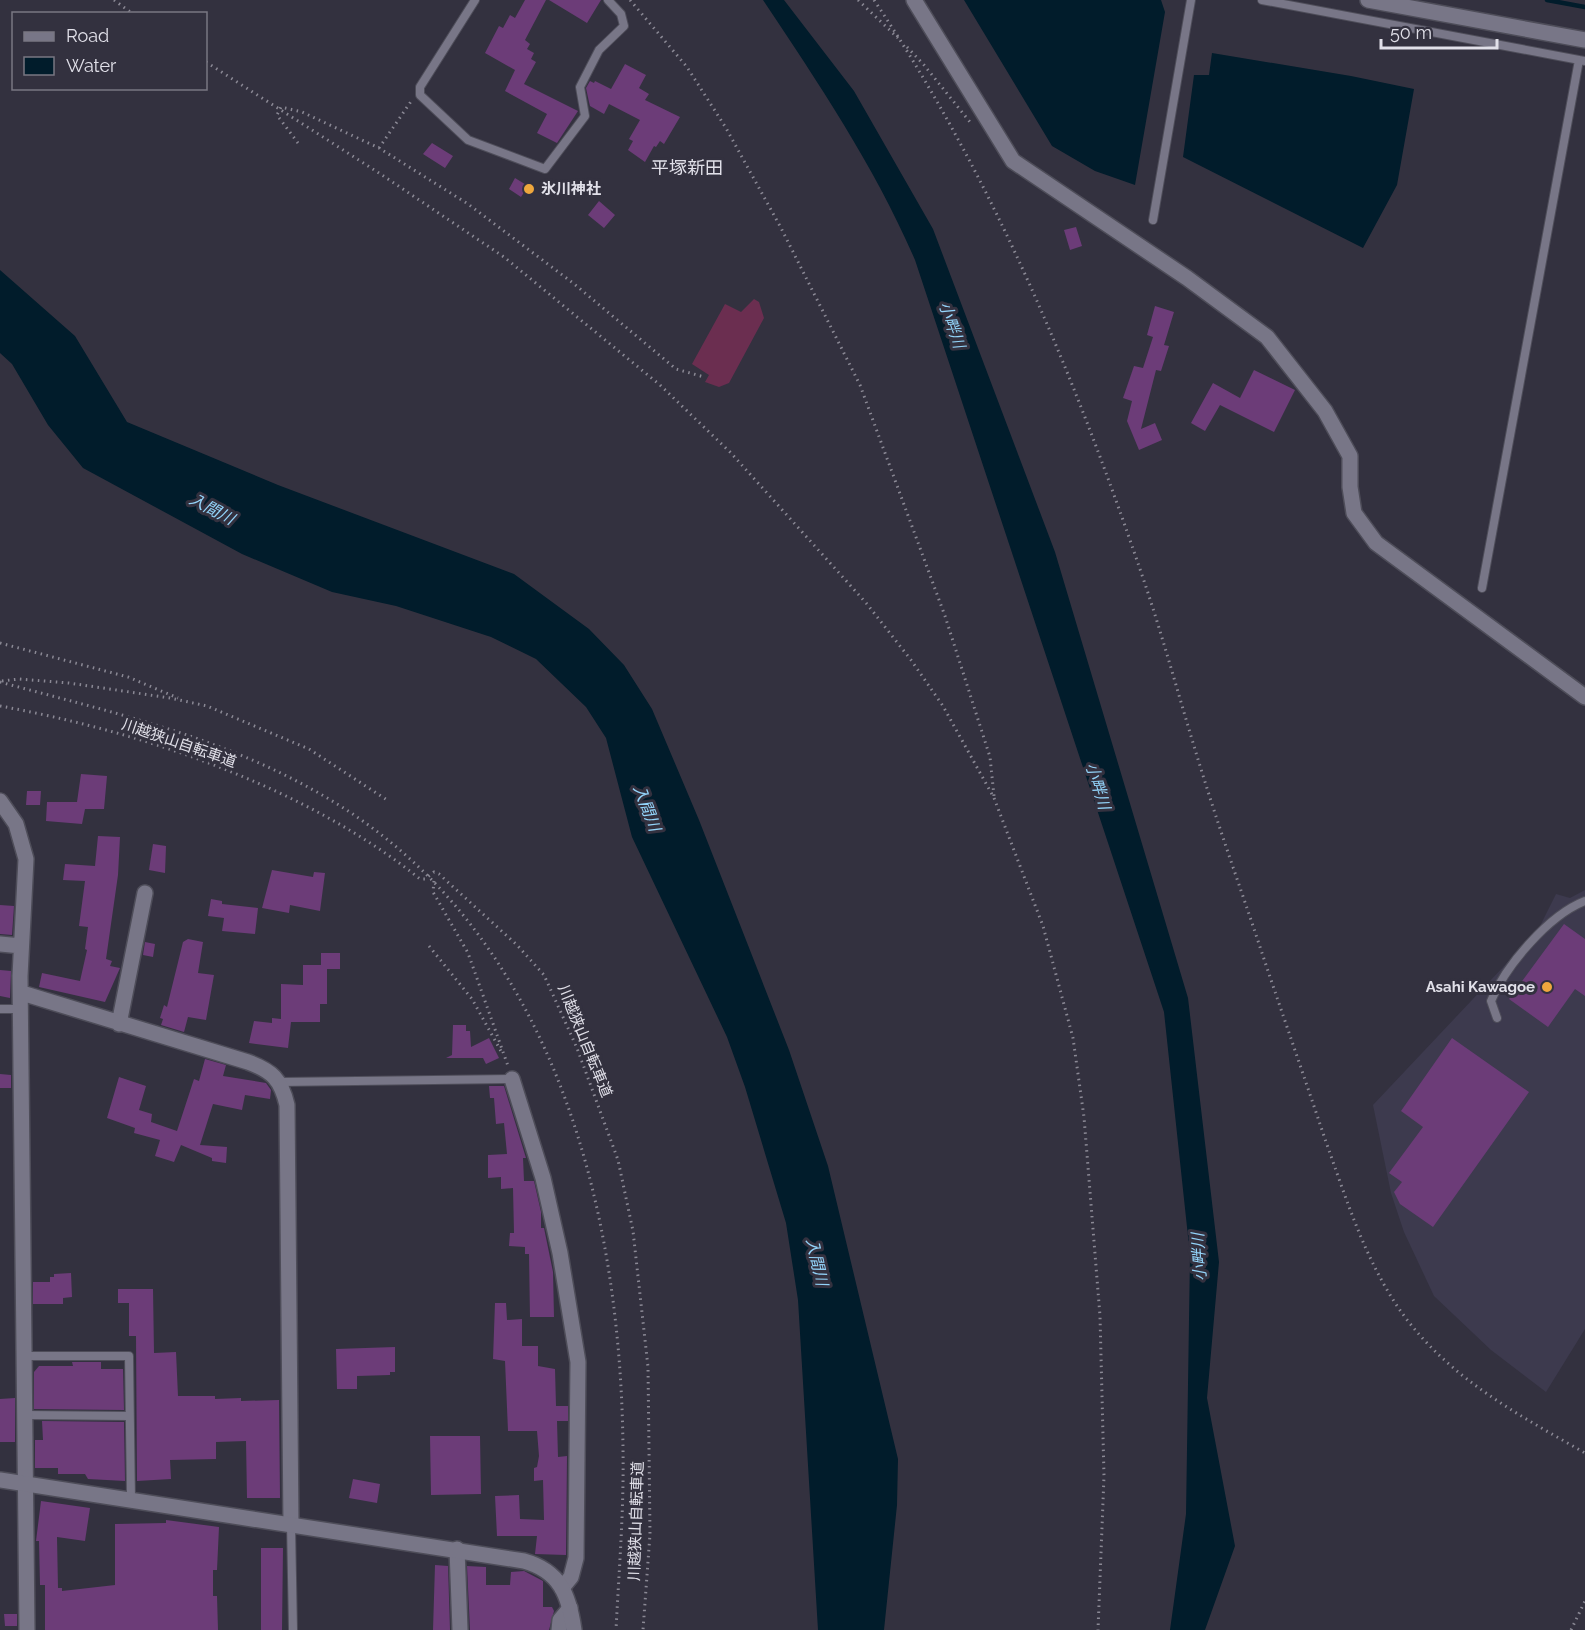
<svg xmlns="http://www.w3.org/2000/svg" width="1585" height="1630" viewBox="0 0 1585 1630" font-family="Raleway,'Noto Sans JP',sans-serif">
<rect width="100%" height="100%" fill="#33313f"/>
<path fill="#3d3a4e" d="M1585 890V1329L1546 1392 1491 1350 1434 1296 1404 1232 1391 1193 1373 1105 1538 930 1556 894 1570 898Z"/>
<path fill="#6b2e50" d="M754 299 759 302 764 318 729 383 719 387 705 382 709 375 692 364 725 304 741 312Z"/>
<path fill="#011c2b" d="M763 0H784L854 91 933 229 1055 552 1188 998 1219 1262 1207 1398 1235 1546 1205 1630H1170L1186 1514 1190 1255 1164 1012 915 260C875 167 819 84 763 0Z
M964 0H1161L1165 12 1135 185 1095 171 1052 146Z
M1212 53 1351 76 1414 89 1397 185 1363 248 1183 157 1194 75H1209Z
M0 270 75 336 127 422 278 485 514 574 589 629 624 665 652 709 699 820 789 1050 828 1166 898 1459 897 1505 884 1630H818L798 1300 786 1223 745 1087 727 1037 632 837 606 738 586 707 536 659 491 637 396 606 332 592 242 554 83 468 48 425 12 364 0 353Z"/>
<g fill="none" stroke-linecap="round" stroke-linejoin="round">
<path stroke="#011c2b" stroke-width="4.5" d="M1547 0 1585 7"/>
</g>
<path fill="#6c3c78" d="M525 0H546L525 40 530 44 527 49 534 53 531 59 536 62 524 84 578 111 557 143 537 133 547 114 505 91 515 70 485 53 499 26 503 28 510 15 515 18Z
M549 0H601L587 23Z
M625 64 646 75 639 88 649 94 645 100 680 117 664 144 660 141 656 147 654 146 645 162 628 150 633 141 629 139 640 120 609 104 604 114 590 106 589 102 586 88 590 81 594 83 595 81 611 89Z
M432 143 453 156 445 168 423 154Z
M515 178 528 186 521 197 509 189Z
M599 201 615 215 604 228 588 215Z
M1076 227 1082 246 1070 250 1064 230Z
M1155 306 1174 312 1164 345 1169 346 1161 371 1156 370 1141 429 1155 423 1162 440 1139 450 1127 421 1132 401 1123 398 1134 366 1143 368 1153 337 1147 335Z
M1254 370 1295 390 1274 432 1220 405 1205 431 1191 423 1213 383 1240 398Z
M81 774 107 776 104 809H85L82 824 46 821 47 802H77Z
M27 791H41L40 805H26Z
M98 836 120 837 118 875 106 959 112 961 110 966 120 968 105 1002 39 987 42 973 80 981 87 950 85 949 88 927 79 926 85 881 63 880 65 864 95 866Z
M153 844 166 846 165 873 149 870Z
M272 870 313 877 314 872 325 873 320 911 290 905 289 913 262 908Z
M211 899 222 901V904L258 908 255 934 222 931 224 918 208 916Z
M0 905 14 906 12 935 0 934Z
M1564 924 1585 939V996L1575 989 1548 1027 1509 999Z
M188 939 203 942 198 973 214 975 206 1020 188 1017 184 1032 161 1025 163 1019 160 1018 164 1005 167 1007 183 942Z
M145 942 155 944 153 957 143 955Z
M321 953H340V969H327V1004H320V1022H291L288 1048 249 1043 254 1021 272 1023V1018L281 1019V984L303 985V965H321Z
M0 970 11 971 10 998 0 996Z
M453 1025H466V1031H470L471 1047 489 1038 499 1058 486 1064 483 1058H446L452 1055Z
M1452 1038 1529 1092 1433 1227 1400 1204 1394 1192 1402 1182 1389 1173 1423 1127 1401 1111Z
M205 1059 226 1065 223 1076 266 1083 271 1090 270 1099 245 1095 242 1110 213 1104 200 1145 227 1147 226 1163 212 1161V1158L181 1145 174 1162 155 1156 160 1140 134 1133 135 1128 107 1118 119 1077 146 1086 139 1110 152 1114 151 1122 177 1131 194 1079 199 1081Z
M0 1074 11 1075V1088H0Z
M489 1086H504L526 1158H523L524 1181H534L541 1212V1228H544L553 1272 554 1317H530L529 1254H525V1247L509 1246 510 1233H514L513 1188 501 1189V1177L488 1178V1155L507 1154 504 1123 496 1124 494 1098H490Z
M71 1273 72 1297 63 1298V1304H33V1282H50V1277H54V1274Z
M118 1289H153L154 1353 176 1352 178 1396H215V1399L241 1398V1401L279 1400 280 1498H247L246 1441 216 1442V1459L170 1460 171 1479 137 1481 136 1336H129V1303H118Z
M495 1303H506L507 1320 522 1319V1346H538V1366L555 1369 556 1406H568V1421H557L558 1457 567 1456 566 1555 535 1554 537 1536H497L495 1496 519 1495 520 1519 544 1520 543 1480 534 1481V1468L537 1467 539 1456 537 1431H508L505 1361 493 1359Z
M395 1347V1372H390V1375L357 1376V1389H337L336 1349Z
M72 1362H101V1369H123L124 1410 34 1409V1372L39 1366H73Z
M15 1398V1442H0V1399Z
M42 1421 124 1422 125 1481 88 1479 85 1474H58V1468H35V1440H43Z
M430 1436H480L481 1494 431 1495Z
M353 1479 380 1484 377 1503 349 1498Z
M41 1501 90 1508 85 1541 57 1537 58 1588H62V1591L115 1585V1524L166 1523V1520L219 1527 217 1570H213V1596H217L218 1630H45V1585H40L39 1541H36Z
M261 1548H283L282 1630H261Z
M435 1565 448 1566 450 1630H433Z
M467 1566 486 1567V1585H510L511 1572 524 1571 543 1581V1607H552L554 1611 549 1630H470Z
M4 1614H17V1626H5Z"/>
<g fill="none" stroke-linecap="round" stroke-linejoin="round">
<g stroke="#4e4d59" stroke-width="10">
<path id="service" d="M475 0 420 87V95L468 140 545 169 585 116 580 87 599 50 624 26 621 14 608 0
M1262 0 1585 61
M1153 220 1191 0
M1482 588 1579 60
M0 1009H22
M1497 1018 1491 1001C1506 965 1549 915 1585 901
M279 1082 512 1079
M25 1356H129L131 1500
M25 1415 129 1416
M291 1525 293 1630"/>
</g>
<g stroke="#4e4d59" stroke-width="18">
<path id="minor" d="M914 0 1013 161 1187 278 1267 337 1325 411 1350 456V487L1354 513 1376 543 1585 697
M1368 0 1585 40
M0 801 16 824 26 859 20 976 27 1630
M0 944 21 946
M22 993 248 1062C272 1071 281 1079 287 1105L291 1525
M119 1024 145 893
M512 1079 543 1178 560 1253 578 1362 576 1558 571 1577 562 1588
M457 1549 460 1630
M559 1630 560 1620 570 1608"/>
</g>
<g stroke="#4e4d59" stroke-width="18">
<path id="tertiary" d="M0 1480 524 1561C560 1571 569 1595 574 1630"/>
</g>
<path stroke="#8b8995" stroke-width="3" stroke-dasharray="1.5 4.5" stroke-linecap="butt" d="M114 0 133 14
M630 0 687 67 726 128 781 228 860 385 945 616 990 757 994 796
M858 0 898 38
M874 0C993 177 1075 377 1143 578 1166 646 1184 716 1206 785 1223 840 1243 895 1261 950 1282 1013 1304 1076 1325 1139 1346 1198 1365 1261 1402 1313 1449 1378 1517 1414 1585 1453
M907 47 924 65 970 122
M206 62 379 173 504 257 660 385 731 453 867 604 911 660 943 706 994 798 1043 926 1073 1038 1084 1117 1100 1316 1104 1476 1098 1630
M298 143 277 115 281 107 302 112 379 148 468 204 573 283 676 369 704 377
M379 148 412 100
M0 643 128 677 178 698
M2 681 19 679 69 683 170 698 207 706 309 749 387 800
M0 682C121 715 234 739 342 807 556 943 621 1212 623 1450 624 1510 619 1570 616 1630
M0 706C143 732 306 787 420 879H425L434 872 439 874 517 945 544 975 577 1048 618 1160 633 1231 648 1367 650 1534 643 1630
M434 881 433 892 468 953 508 1066
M429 946 472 999 502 1053
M1571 1630 1585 1601"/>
<use href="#service" stroke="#787687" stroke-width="8"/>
<use href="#minor" stroke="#787687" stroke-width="15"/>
<use href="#tertiary" stroke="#787687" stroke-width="15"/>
</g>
<g fill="#efa73d" stroke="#33313f" stroke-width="2">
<circle cx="529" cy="189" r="6"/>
<circle cx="1547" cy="987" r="6"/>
</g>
<g text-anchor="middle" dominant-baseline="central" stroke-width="6" stroke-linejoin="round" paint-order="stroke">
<g font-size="15" font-weight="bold" fill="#e1e0e9" stroke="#33313f" text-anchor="start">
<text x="541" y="189">氷川神社</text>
<text x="1535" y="987" text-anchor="end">Asahi Kawagoe</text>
</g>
<g font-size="15" fill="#e1e0e9" stroke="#33313f">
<text transform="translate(179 743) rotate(19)">川越狭山自転車道</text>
<text transform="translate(585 1041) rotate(68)">川越狭山自転車道</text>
<text transform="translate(636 1521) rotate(-88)">川越狭山自転車道</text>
</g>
<g font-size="16" font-style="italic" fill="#93d4fa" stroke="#33313f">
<text transform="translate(952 325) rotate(71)">小畔川</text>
<text transform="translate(212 509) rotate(28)">入間川</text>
<text transform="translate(1098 786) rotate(73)">小畔川</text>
<text transform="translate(647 808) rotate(69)">入間川</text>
<text transform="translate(1199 1257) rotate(-93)">小畔川</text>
<text transform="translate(817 1262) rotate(77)">入間川</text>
</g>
<g font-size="18" fill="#e1e0e9" stroke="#33313f">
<text x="687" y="167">平塚新田</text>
</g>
</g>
<rect x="12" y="12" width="195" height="78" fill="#33313f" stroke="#797783" stroke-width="1.5"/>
<rect x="24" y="32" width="30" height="9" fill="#787687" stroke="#797783" stroke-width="1.5"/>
<text x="66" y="42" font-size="18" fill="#e1e0e9">Road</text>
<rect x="24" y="57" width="30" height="18" fill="#011c2b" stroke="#797783" stroke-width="1.5"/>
<text x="66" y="72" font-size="18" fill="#e1e0e9">Water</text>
<path d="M1381 39v9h116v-9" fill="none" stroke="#e1e0e9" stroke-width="3"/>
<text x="1390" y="39" font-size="18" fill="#e1e0e9" stroke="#33313f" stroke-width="4.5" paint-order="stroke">50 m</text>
</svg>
